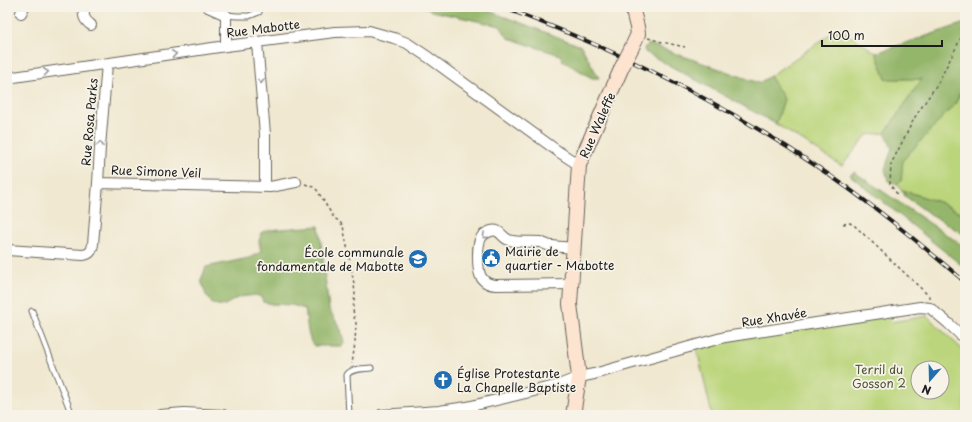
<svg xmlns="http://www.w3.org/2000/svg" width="972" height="422" viewBox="0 0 972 422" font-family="'Playpen Sans',sans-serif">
<rect width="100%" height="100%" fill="#f7f3e8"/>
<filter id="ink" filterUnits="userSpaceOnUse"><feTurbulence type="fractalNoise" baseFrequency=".025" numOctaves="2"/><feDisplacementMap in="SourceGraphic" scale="8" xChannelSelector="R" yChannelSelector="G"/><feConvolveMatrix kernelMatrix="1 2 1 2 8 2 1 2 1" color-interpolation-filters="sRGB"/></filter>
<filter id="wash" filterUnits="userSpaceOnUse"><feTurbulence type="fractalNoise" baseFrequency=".012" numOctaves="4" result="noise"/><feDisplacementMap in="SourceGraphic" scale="16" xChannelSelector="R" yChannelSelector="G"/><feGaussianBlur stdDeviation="0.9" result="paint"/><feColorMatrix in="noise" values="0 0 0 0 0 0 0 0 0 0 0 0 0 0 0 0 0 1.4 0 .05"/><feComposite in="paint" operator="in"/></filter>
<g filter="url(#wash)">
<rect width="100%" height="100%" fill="#f0e8d0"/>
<path fill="#bbd57b" stroke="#6c784c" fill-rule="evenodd" d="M839 28 876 53 886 79H922L885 133 867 135 842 166 776 124 784 99 770 76Z
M965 84V215L939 202 902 190 896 184 901 181 902 160 955 104Z
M889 316 891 322 927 316 965 352V415H712L696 345ZM918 368H942V392H918Z"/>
<path fill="#94b66b" stroke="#586944" d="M424 7H478L524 24 581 46 599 78H592L563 61 560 55 508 38 500 26 432 11Z
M965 23V84L955 104 903 160 901 181 896 184 888 181 885 169 892 148 885 133 922 79H886L876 53Z
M649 44 759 83 770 76 784 99 776 124 645 52 644 48Z
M854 172 962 245 965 246V268L850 175Z
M902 190 939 202 965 215V235L927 212 905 196Z
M319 226 329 309 341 330 344 342 342 346H314C307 340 307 318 305 309L292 305 272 304 263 302 261 297 256 295 239 297 223 306 213 304 206 295 201 280 206 267 249 258 261 252 259 241 262 232 268 230Z"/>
</g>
<g filter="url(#ink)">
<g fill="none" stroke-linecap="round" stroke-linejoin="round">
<g stroke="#66635b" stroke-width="7">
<path id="lane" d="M226 15 237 16H249L259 12 261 7
M32 311 72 415
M349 415 347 375C351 368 363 369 371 368"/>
</g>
<g stroke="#66635b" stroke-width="12">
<path id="street" d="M84 7C83 16 84 20 91 25
M208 7 226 15V46
M21 13 24 7
M257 43 265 134V187
M7 78 226 46 335 32 369 31 394 38 407 43 428 57 559 152 579 165
M98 183 100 147 107 64
M7 250 83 255C90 254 92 251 93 244L98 183 270 187 296 182
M570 284 496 285C478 284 478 270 478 256 478 249 478 243 481 238 483 234 488 232 491 231 500 228 502 238 509 240 519 243 530 241 540 242 544 243 547 246 552 246 559 247 566 247 573 248
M160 415 184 413 223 415
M381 415 439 411 467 407 559 385 579 377 594 374 696 345 725 337 920 307 930 308 948 323 965 339"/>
</g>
<g stroke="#66635b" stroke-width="16">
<path id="secondary" d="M632 7 637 27 638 34 632 47
M573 415 579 377 570 304 579 165 622 67"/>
</g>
<path stroke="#66635b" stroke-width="1.5" stroke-dasharray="3 3" stroke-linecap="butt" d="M648 38 662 42 685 47
M305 184 313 187 317 190 334 218 339 221 343 226 347 246 354 284 355 294 353 309 354 317 356 323 355 343 352 364
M897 194 890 184 891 164 915 117 938 83 965 30
M843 224 850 223 855 226 929 296V298"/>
<use href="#lane" stroke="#fff" stroke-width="5"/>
<use href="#street" stroke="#fff" stroke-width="10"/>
<use href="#secondary" stroke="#fde4d1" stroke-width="14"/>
<g stroke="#1c1c1c" stroke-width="4">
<path id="rail" d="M502 7C555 27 607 48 657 74 734 112 808 157 876 209 906 232 936 257 965 282"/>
</g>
<use href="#rail" stroke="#f7f3e8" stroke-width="2.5" stroke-dasharray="8" stroke-linecap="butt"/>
<g stroke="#66635b" stroke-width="16" stroke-linecap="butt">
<path id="secondary-bridge" d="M622 67 632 47"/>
</g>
<use href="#secondary-bridge" stroke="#fde4d1" stroke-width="14"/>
</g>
<defs><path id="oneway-chevron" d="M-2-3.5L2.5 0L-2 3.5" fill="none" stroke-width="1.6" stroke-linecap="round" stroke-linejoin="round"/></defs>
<g stroke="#999">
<use href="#oneway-chevron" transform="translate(174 54) rotate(-8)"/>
<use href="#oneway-chevron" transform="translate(46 72) rotate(-8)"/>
<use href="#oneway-chevron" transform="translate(261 81) rotate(85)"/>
<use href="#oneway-chevron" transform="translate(100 144) rotate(-85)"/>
<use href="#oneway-chevron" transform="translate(485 236) rotate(138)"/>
</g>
</g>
<defs>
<g id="civic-disc" transform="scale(1)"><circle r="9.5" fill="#1f6fb2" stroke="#f7f3e8"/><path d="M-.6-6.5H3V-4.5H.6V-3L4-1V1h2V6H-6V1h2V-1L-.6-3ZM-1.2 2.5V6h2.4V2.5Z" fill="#fff"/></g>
<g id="school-disc" transform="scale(1)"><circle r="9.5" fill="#1f6fb2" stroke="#f7f3e8"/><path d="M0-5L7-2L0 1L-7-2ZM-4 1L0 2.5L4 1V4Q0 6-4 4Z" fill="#fff"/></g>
<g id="church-disc" transform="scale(1)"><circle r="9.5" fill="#1f6fb2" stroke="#f7f3e8"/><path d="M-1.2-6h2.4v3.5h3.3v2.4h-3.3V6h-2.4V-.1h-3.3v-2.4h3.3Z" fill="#fff"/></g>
</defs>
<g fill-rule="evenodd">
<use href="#civic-disc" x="491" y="258"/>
<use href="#school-disc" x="418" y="259"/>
<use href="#church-disc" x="443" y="380"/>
</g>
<g text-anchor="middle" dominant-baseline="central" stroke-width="3.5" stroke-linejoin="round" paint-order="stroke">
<g font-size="12" fill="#1c1c1c" stroke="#f7f3e8">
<text transform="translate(263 28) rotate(-7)">Rue Mabotte</text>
<text transform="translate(89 122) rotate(-85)">Rue Rosa Parks</text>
<text transform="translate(597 125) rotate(-66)">Rue Waleffe</text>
<text transform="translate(156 171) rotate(2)">Rue Simone Veil</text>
<text transform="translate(774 317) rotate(-9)">Rue Xhavée</text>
</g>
<g font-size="12" fill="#1c1c1c" stroke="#f7f3e8" text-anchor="start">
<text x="505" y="251">Mairie de<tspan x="505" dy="14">quartier - Mabotte</tspan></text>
<text x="404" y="252" text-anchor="end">École communale<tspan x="404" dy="14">fondamentale de Mabotte</tspan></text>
<text x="457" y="373">Église Protestante<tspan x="457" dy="14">La Chapelle Baptiste</tspan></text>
</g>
<g font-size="12" fill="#4c5438" stroke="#f7f3e8">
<text x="879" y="369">Terril du<tspan x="879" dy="14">Gosson 2</tspan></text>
</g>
</g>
<rect width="972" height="422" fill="none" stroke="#f7f3e8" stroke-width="24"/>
<g transform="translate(930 380) rotate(200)"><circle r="19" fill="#f7f3e8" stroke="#9f9d96"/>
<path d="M0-3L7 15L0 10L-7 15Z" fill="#1f6fb2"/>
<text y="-6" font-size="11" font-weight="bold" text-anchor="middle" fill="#1c1c1c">N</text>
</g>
<path d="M822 40v6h120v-6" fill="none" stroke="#1c1c1c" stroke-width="2"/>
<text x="828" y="40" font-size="12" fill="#1c1c1c" stroke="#f7f3e8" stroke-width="3" paint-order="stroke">100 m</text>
</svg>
